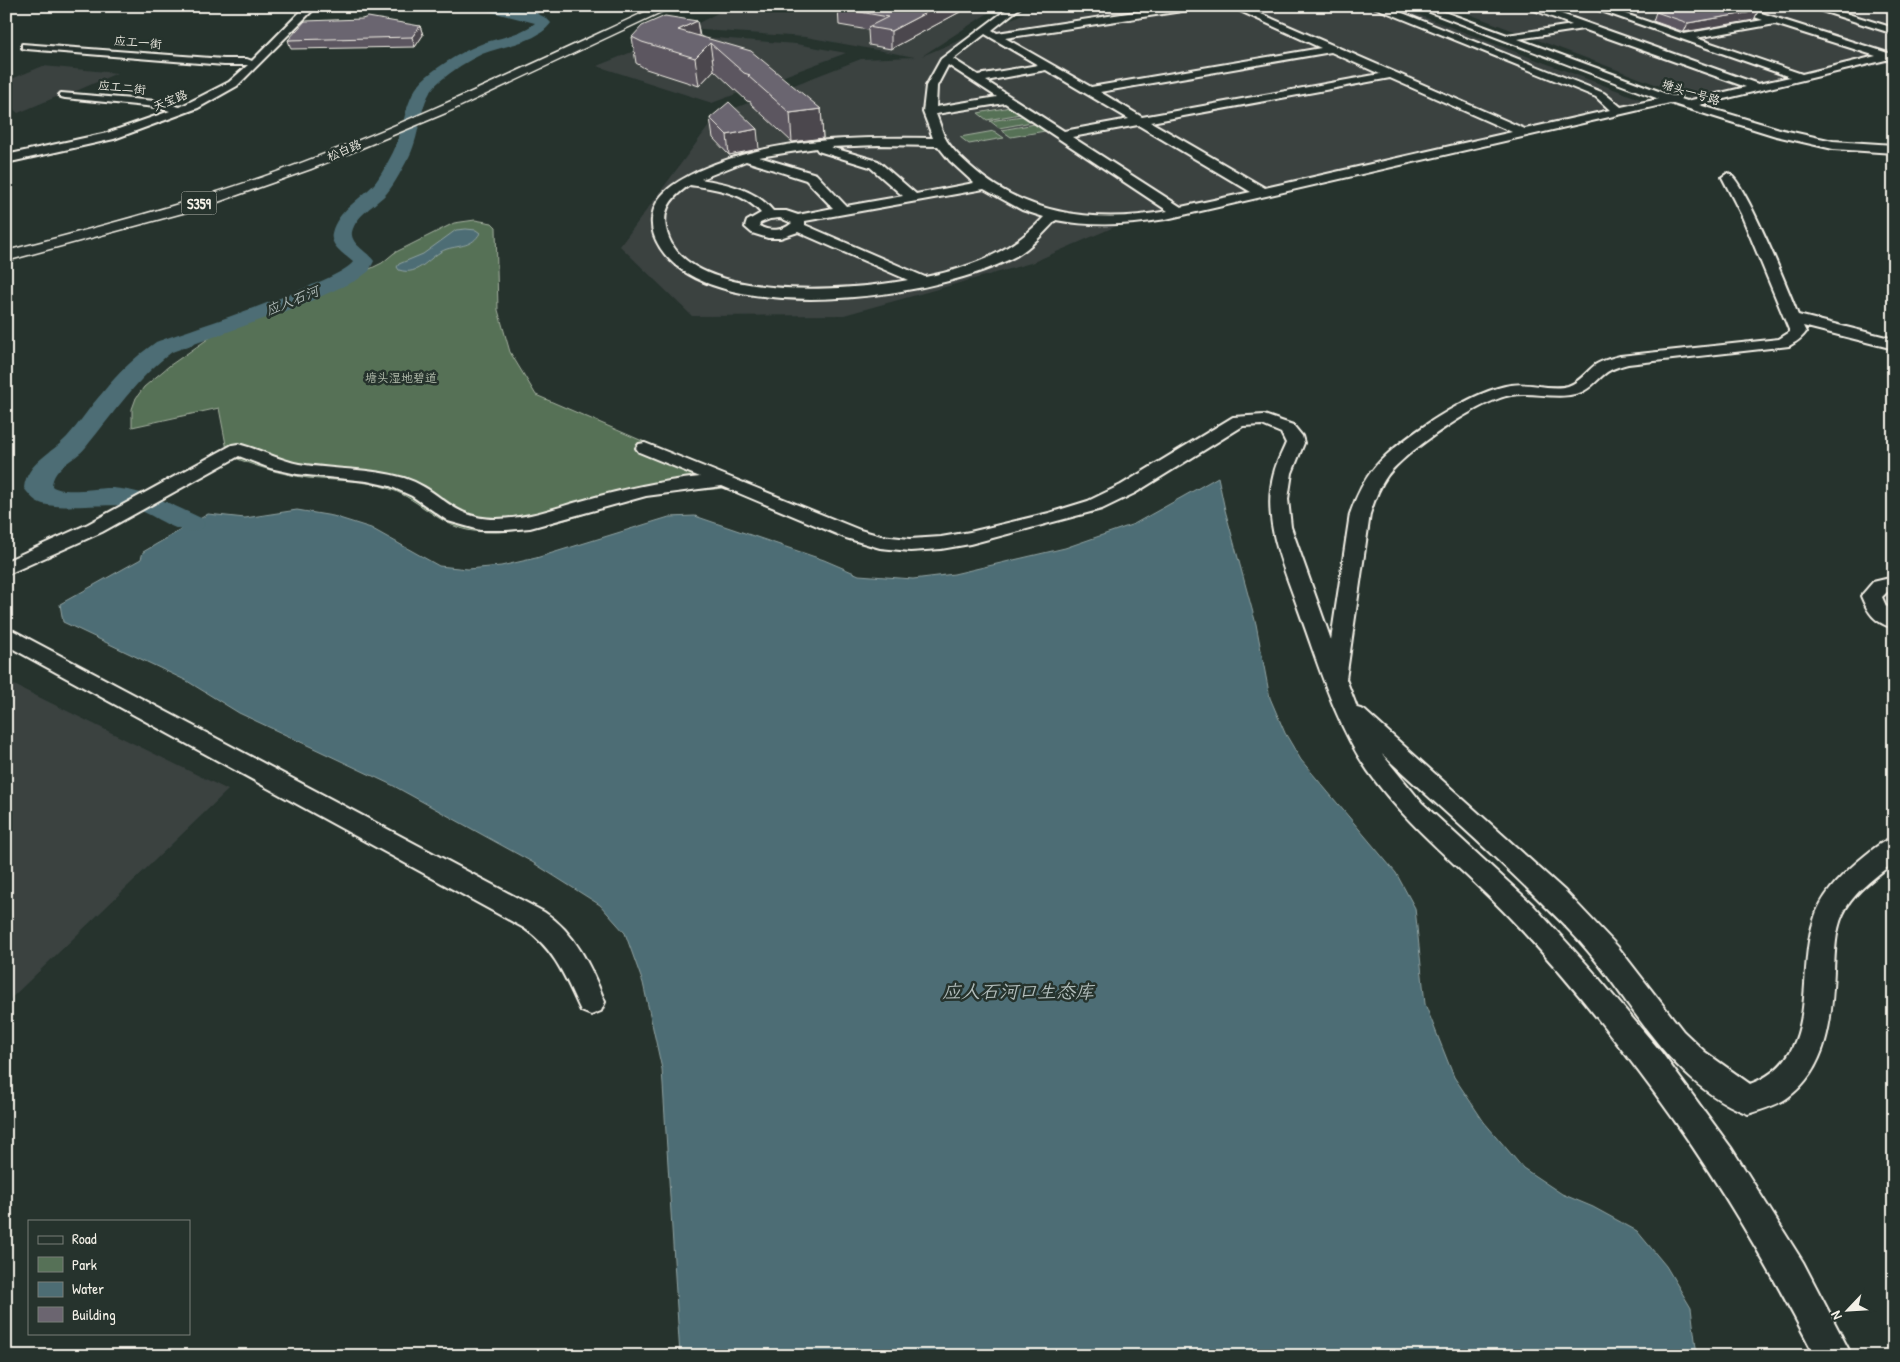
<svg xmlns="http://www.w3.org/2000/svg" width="1900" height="1362" viewBox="0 0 1900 1362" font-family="'Patrick Hand','LXGW WenKai TC',sans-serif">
<rect width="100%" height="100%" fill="#26332d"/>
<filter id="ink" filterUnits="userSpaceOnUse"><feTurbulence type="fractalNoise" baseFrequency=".02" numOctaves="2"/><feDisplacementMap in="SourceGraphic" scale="10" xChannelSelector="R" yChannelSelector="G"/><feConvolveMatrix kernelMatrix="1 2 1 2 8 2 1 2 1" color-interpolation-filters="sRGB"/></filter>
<g filter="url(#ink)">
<path fill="#3b4241" d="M731 6H999L922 56 1042 6H1395L1645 101 1135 218 1031 263 844 315 692 316 620 246 717 115 861 59 915 57 806 37 687 29Z
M1448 6H1892L1894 7V61L1708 104Z
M674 35 796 44 846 53 712 103 597 66Z
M43 66 117 73 74 92H68L18 113 6 103V78H14Z
M6 681 228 790 6 1003Z"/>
<path fill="#567157" stroke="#a5b1a0" d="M1010 107 1020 114 987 120 978 113Z
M1022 116 1032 122 999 128 990 121Z
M1035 124 1045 131 1011 137 1001 130Z
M994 131 1004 138 969 144 960 137Z
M475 220 492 223 496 227 498 310 510 352 536 395 735 481C732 483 729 486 726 487 719 490 677 491 665 493 601 503 539 539 473 531 440 527 421 500 390 489 364 479 335 481 308 478 280 474 254 466 228 455L219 408 132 427V409L136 398 144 387 169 366 215 334 300 303 382 263 394 253 454 223Z"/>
<path fill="#4d6d74" stroke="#90a2a2" d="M466 229 476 230 480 233C472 247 461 245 447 249 429 255 420 277 399 270L397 267 399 264 423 254 456 230Z
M1218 477 1225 510 1256 624 1270 698 1285 733 1301 760 1396 873 1415 908 1425 1004 1454 1077 1484 1122 1523 1168 1562 1194 1593 1207 1637 1231 1666 1266 1691 1308 1697 1356H680L662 1069 643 983 625 933 600 905 532 862 392 785 239 713 187 681 63 622 60 604 141 559 143 552 208 514 245 518 297 510 333 516 371 528 439 566 468 569 501 566 536 558 669 517 695 516 824 560 859 575 913 579 954 574 1065 548 1134 524Z"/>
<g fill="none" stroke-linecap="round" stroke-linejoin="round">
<path stroke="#90a2a2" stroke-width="2.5" d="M531 17 544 6"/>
<path fill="#4d6d74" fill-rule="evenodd" d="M478 6C496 6 541 8 551 23 537 43 504 45 482 54 467 61 453 70 440 81 418 98 422 133 409 157 402 169 396 182 387 193 376 205 356 215 352 232 350 244 368 252 374 261L369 271 357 280 302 305 172 352C137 378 114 413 86 447 75 461 53 466 52 486 63 495 98 487 113 488 147 491 171 504 201 518L205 524 201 530C174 537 152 510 126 506 103 503 55 511 38 502 32 499 28 493 24 488 27 462 51 454 67 437 80 423 90 406 103 392 118 373 136 356 156 342 187 331 341 281 353 262 345 255 329 245 332 233 337 211 360 200 374 184 380 177 385 167 390 158 406 132 402 96 427 76 444 62 465 50 486 42 503 37 521 34 535 23L480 9Z"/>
<g stroke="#f4f1e8" stroke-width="4">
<path id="minor" d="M306 6H317L237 86 198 108 114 139 6 163V155L107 133 170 111 156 107 65 98 61 97 59 95 61 93 156 101 180 107 229 82 248 65H224L26 49 22 48V44L224 59H247L252 61Z
M1011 6H1022L992 30 997 33 1174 6H1200L1195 9 1005 38 1091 87 1321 48 1229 6H1243L1525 129 1610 110 1596 97 1371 6H1385L1604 93 1621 107 1659 99 1414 6H1428L1507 35 1572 25 1524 6H1539L1758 84 1790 77 1587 6H1602L1684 34 1763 20 1723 6H1739L1888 53 1894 52V58L1699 105 1783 130 1833 141 1894 145V153L1833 149 1776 136 1670 103 1166 219C1129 225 1093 227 1056 220 1044 233 1031 247 1016 256 941 297 755 321 682 270 666 259 650 239 652 219 654 193 678 181 698 171 772 137 853 137 933 138L923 112 926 86 941 59ZM1775 24 1876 56 1802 74 1696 38ZM1583 29 1746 87 1687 101 1681 99 1680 96H1672L1518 39ZM985 34 1038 65 978 75 953 59ZM1331 52 1380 74 1142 117 1100 92ZM948 65 997 97 936 107 937 86ZM1046 70 1129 119 1064 131 986 81ZM1390 78 1512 132 1265 188 1151 122ZM1005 103 1168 211C1098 224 1025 216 971 167 961 158 950 148 944 136 941 129 939 121 936 114ZM1138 125 1251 192 1181 207 1072 137ZM878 145 938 146 950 161 974 183 916 194 878 161 830 147ZM816 148 818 151 870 167 903 196 846 206 816 174 759 157ZM746 161 806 180 833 208 798 215 786 211H773C755 189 728 184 701 179ZM690 185C715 189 744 192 761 213L747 221 745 227 752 233 768 238H780L798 232 908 280C853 291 680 305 666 228 662 208 674 195 690 185ZM984 189 1022 210 1044 217C1012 252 971 268 925 277L805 225V221ZM780 218 792 223C783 231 770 232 759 226L760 223 770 219Z
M1806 6H1822L1894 28V34Z
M1728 173C1743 177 1790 294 1798 315L1894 339V349L1803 326 1806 332C1801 339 1796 342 1789 346L1628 364C1621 366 1613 368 1607 372 1597 379 1591 389 1579 393 1555 400 1534 391 1511 395 1480 400 1406 451 1387 476 1379 487 1374 501 1370 514L1346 679 1357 708 1364 710 1565 891 1618 947 1683 1031 1705 1052 1750 1084C1823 1057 1795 978 1814 920 1821 896 1838 879 1856 863 1868 853 1880 842 1894 837V862C1876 877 1853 892 1843 914 1835 931 1835 952 1834 970 1832 1017 1828 1069 1787 1098 1776 1106 1760 1110 1748 1114 1680 1088 1642 1021 1600 966 1584 945 1565 925 1546 907 1494 854 1437 805 1382 754L1422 803 1532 904 1590 968 1661 1052 1732 1149 1803 1262 1852 1356H1815C1764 1257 1707 1161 1639 1072 1600 1020 1558 968 1513 921 1465 870 1409 829 1368 771 1335 723 1319 666 1299 611 1284 567 1261 521 1274 473 1276 463 1282 453 1286 443L1281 433 1262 425 1243 426 1135 493 1102 509 970 544 941 549 910 551 880 548 846 538 722 486 646 496 530 528 506 530H480L448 521 412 496 390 486 367 481 297 474 270 468 239 456 102 532 6 575V561L88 524 232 445 238 444C259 449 278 460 299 464 334 470 370 468 404 478 442 490 451 519 496 519 526 519 552 509 581 501 620 490 659 481 700 477L639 452 636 448 639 444 645 443 860 530 881 536 910 539 941 537 970 532 1049 513 1088 501 1121 485 1233 417 1264 415 1293 425 1302 436 1304 443 1292 473 1288 499 1291 527 1331 640 1350 514C1356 497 1363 481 1375 467 1400 438 1473 390 1511 385 1530 382 1550 391 1568 386 1580 382 1586 372 1595 365 1603 360 1612 358 1620 356L1779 339 1790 332 1741 214 1722 177Z
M1894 577V591L1887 592 1882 597 1886 606 1894 611V628C1875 623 1868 613 1861 596L1873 582Z
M6 629 14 631 544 912C576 933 591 967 605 1002L601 1011 591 1015 581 1011C566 979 555 949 524 928L6 645Z"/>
</g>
<g stroke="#f4f1e8" stroke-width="3">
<path id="major" d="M658 6H674L448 112 311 169 201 208 6 261V251C93 229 179 206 263 177 398 129 528 66 658 6Z"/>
</g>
<use href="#minor" fill="#26332d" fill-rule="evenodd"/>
<use href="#major" fill="#26332d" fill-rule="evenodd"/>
</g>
<path fill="#5c5760" stroke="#f4f1e8" d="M842 6H971L891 49 869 45 868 30 839 25 838 8Z
M1758 11 1754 20 1684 32 1653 21 1656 12Z
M697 21 700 36 821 109 823 138 792 142 751 104V102L747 101 714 70 699 86 646 69 636 63 632 37Z
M420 26 423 35 415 47 291 49 288 40Z
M710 118 759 149 729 155 713 138Z"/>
<path fill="#4b474e" stroke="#f4f1e8" d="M939 6H971L891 49V31Z
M1758 11 1754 20 1684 32 1688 23Z
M697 21 701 47 678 30Z
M420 26 423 35 415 47 412 37Z
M710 43 714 70 699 86 695 58Z
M821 109 823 138 792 142 790 113Z
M757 129 759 149 729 155 727 135Z"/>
<path fill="#6b6570" stroke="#f4f1e8" d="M842 6H939L891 31 868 27 888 17 838 8Z
M1692 6H1743L1758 11 1688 23 1656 12Z
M665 16 697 21 678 30 751 51 821 109 790 113 748 76 750 75 744 73 710 43 695 58 642 42 632 37 642 26Z
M368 17 420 26 412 37 288 40 305 21 362 19Z
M729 102 757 129 727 135 710 118Z"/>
</g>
<g text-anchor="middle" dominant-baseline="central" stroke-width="5" stroke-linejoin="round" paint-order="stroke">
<g font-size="12" fill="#f4f1e8" stroke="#26332d">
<text transform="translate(138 42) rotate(5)">应工一街</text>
<text transform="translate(122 87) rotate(6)">应工二街</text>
<text transform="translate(1691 92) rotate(17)">塘头一号路</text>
<text transform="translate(170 100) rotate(-22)">天宝路</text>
<text transform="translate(344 150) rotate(-23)">松白路</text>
</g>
<g font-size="12" fill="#b5beae" stroke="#26332d">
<text x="401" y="377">塘头湿地碧道</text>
</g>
<rect fill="#26332d" stroke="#b6b8b0" stroke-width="1" x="181.5" y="191.5" width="35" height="23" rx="4"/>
<g font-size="14" font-weight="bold" fill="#f4f1e8">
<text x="199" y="203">S359</text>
</g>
<g font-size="14" font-style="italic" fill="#b1bcba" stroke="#26332d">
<text transform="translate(292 300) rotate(-22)">应人石河</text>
</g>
<g font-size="19" font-style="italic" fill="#b1bcba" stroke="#26332d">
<text x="1018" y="991">应人石河口生态库</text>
</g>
</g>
<rect width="1900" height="1362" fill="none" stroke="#26332d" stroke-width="25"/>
<rect x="12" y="12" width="1875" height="1337" fill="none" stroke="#f4f1e8" stroke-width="2" filter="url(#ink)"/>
<rect x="28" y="1220" width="162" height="115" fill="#26332d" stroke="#787f78"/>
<rect x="38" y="1236" width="25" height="8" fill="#26332d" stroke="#787f78"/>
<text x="72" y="1244" font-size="15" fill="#f4f1e8">Road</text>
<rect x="38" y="1257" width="25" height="15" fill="#567157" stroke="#787f78"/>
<text x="72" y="1270" font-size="15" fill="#f4f1e8">Park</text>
<rect x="38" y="1282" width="25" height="15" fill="#4d6d74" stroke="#787f78"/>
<text x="72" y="1294" font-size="15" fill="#f4f1e8">Water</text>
<rect x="38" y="1307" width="25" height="15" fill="#6b6570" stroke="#787f78"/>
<text x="72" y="1320" font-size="15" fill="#f4f1e8">Building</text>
<g transform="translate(1848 1310) rotate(245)" stroke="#26332d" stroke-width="4" paint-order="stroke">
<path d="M0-4L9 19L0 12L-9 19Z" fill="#f4f1e8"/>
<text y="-8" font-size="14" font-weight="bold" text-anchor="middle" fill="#f4f1e8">N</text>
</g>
</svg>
